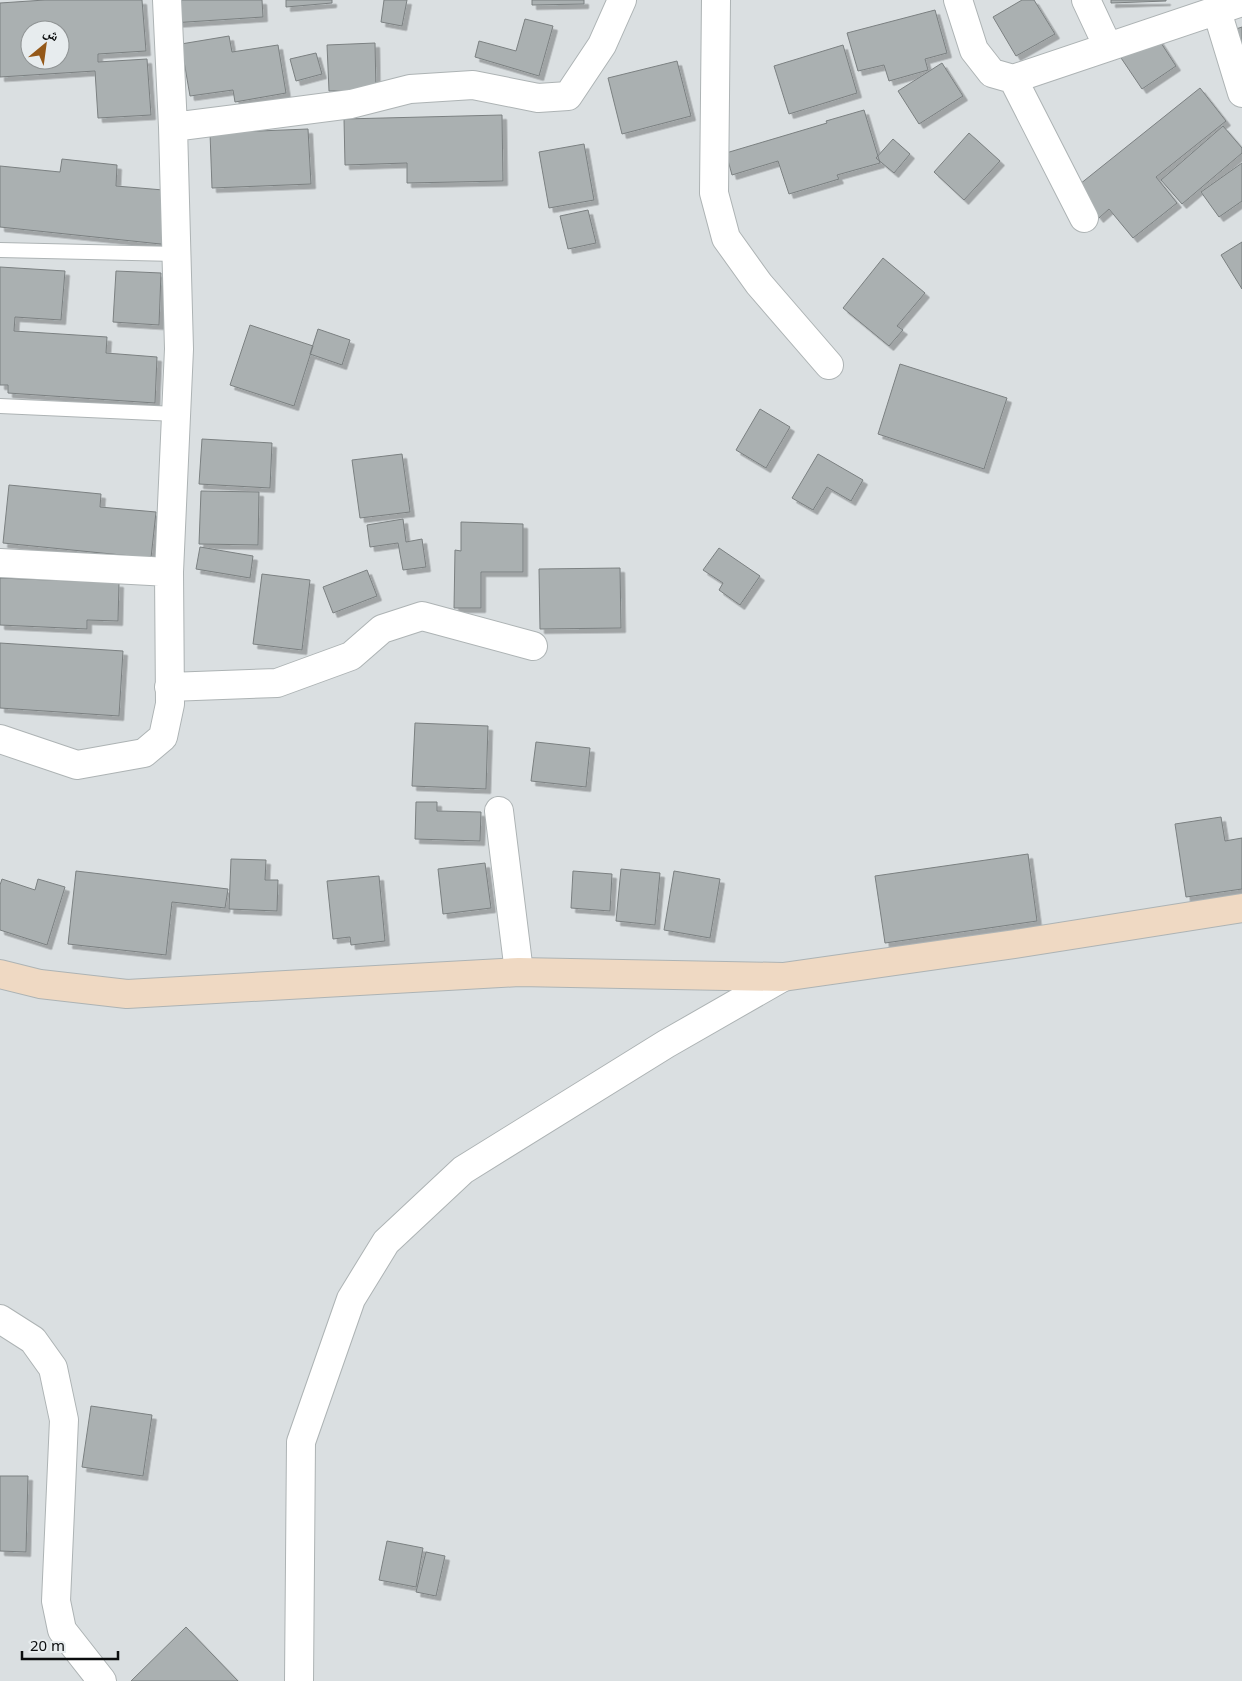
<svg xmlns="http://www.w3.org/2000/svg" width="1242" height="1681" viewBox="0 0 1242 1681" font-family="'Noto Sans','Noto Naskh Arabic',sans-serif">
<defs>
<filter id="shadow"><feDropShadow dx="4.5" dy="4.5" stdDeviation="0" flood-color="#0004"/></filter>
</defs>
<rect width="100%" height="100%" fill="#dadfe1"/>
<path fill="#aab0b1" stroke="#7b8081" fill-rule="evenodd" filter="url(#shadow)" d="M45 0H142L146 51 98 54V62L147 59 151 115 98 118 95 71 0 77V3ZM30 30H60V60H30Z
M171 0H262L263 17 172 23Z
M286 0H332V3L286 7Z
M384 0H407L402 26 381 22Z
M532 0H584V4L532 5Z
M1022 0H1034L1055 34 1016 56 993 17Z
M1111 0H1166V1L1111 3Z
M935 10 947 53 925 59 928 70 889 81 884 65 858 71 847 33Z
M525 19 553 26 539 76 475 57 479 41 516 51Z
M1242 27V56L1233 30Z
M1152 29 1176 66 1142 89 1117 52Z
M229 36 232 52 278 45 286 93 235 102 233 90 190 96 181 44Z
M375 43 376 90 329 91 327 45Z
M843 45 857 93 789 114 774 66Z
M316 53 322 74 296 81 290 59Z
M677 61 691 116 622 134 608 78Z
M942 63 963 96 919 124 898 91Z
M1200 88 1226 121 1156 177 1177 203 1133 238 1109 209 1099 218 1075 188Z
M864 110 880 163 837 175 839 179 789 194 778 161 732 175 726 153 827 123 826 121Z
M502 115 503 181 407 183V163L345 165 344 119Z
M1223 126 1242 148V153L1182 204 1161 180Z
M308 129 311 184 212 188 210 133Z
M969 133 1000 161 964 200 934 172Z
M893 139 910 154 894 173 876 158Z
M584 144 594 200 549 208 539 152Z
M62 159 117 165 116 186 175 191 170 245 0 227V166L60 172Z
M1242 163V201L1219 217 1201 192Z
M588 210 596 243 568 249 560 216Z
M1242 242V289L1221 255Z
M883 258 925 293 897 326 903 330 889 346 843 308Z
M0 267 65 271 61 320 15 317 14 331 107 337 106 353 157 357 155 403 8 393V385H0Z
M116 271 161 273 159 325 113 322Z
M250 325 313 346 294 406 230 385Z
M318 329 350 340 342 365 310 354Z
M900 364 1007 398 984 469 878 434Z
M760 409 790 427 766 468 736 450Z
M202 439 272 443 270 488 199 484Z
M402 454 410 512 360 518 352 460Z
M818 454 863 480 851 501 827 487 813 510 792 498Z
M9 485 101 494 100 507 156 512 151 558 3 543Z
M201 491 259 492 258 545 199 544Z
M403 519 406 542 422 539 426 567 403 570 398 543 370 547 367 525Z
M461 522 523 524V572H481V608H454L455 550 461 551Z
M200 547 253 556 250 578 196 569Z
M719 548 760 576 740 605 719 590 723 583 703 570Z
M620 568 621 628 540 629 539 569Z
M367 570 377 596 333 613 323 587Z
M262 574 310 580 302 650 253 644Z
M0 578 119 583 118 621 87 620V629L0 625Z
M0 643 123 651 119 716 0 708Z
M415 723 488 726 486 789 412 786Z
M536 742 590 748 586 787 531 781Z
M416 802H437V811L481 812 480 841 415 839Z
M1221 817 1225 841 1242 838V889L1186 897 1175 824Z
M1028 854 1037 921 885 943 875 876Z
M231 859 266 860 265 880H278L277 911 229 909Z
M485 863 491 908 443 914 438 869Z
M621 869 660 873 655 925 616 921Z
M76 871 228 889 225 908 172 902 166 955 68 944Z
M573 871 612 874 610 911 571 908Z
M674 871 720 879 710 938 664 930Z
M379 876 385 941 351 945 350 937 333 939 327 881Z
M2 879 35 890 38 879 65 887 47 945 0 930V885Z
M91 1406 152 1415 143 1476 82 1467Z
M0 1476H28L26 1552 0 1551Z
M387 1541 423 1548 416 1587 379 1580Z
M426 1552 445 1556 436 1596 416 1592Z
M186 1627 238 1681H131Z"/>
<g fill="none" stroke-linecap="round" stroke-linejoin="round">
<g stroke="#adb3b4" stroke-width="16">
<path id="lane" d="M0 250 176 254
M0 406 176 414"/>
</g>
<g stroke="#adb3b4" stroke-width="30">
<path id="street" d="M716 0 714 193 726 238 759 284 829 365
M958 0 974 50 992 73 1013 79 1242 2
M1086 0 1108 47
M1217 11 1242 93
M1013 79 1084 218
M173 127 351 104 410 89 473 85 538 98 568 96 602 45 622 0
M0 563 169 572
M169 687 277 683 351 656 382 629 422 616 533 646
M0 739 77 765 144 753 163 737 170 704 169 572 179 349 173 127 167 0
M499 811 519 972
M0 1319 33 1340 53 1368 64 1420 56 1601 62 1630 102 1681
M299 1681 301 1442 351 1299 386 1242 463 1170 666 1044 783 977"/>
</g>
<g stroke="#adb3b4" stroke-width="30">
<path id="secondary" d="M0 974 40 984 127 994 519 972 783 977 1015 944 1242 908"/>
</g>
<use href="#lane" stroke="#fff" stroke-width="14"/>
<use href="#street" stroke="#fff" stroke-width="28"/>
<use href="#secondary" stroke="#efd9c3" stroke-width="28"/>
</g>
<g transform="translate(45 45) rotate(29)"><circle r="24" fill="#e7ecee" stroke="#8f9394"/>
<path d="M0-4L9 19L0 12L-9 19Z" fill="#945818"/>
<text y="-8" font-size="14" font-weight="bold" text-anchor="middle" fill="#0b0d0e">ش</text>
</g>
<path d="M22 1651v8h96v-8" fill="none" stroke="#0b0d0e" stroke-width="2.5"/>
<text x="30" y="1651" font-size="15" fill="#0b0d0e" stroke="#e7ecee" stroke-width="4" paint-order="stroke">20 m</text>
</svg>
